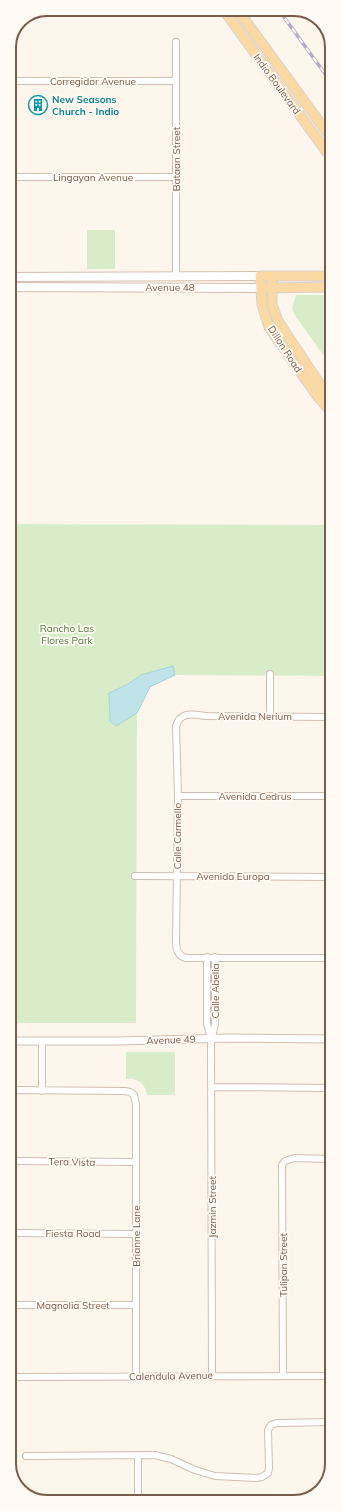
<svg xmlns="http://www.w3.org/2000/svg" width="341" height="1511" viewBox="0 0 341 1511" font-family="Mulish,sans-serif">
<rect width="100%" height="100%" fill="#fdf6ec"/>
<path fill="#d8ecc9" d="M87 230H115V269H87Z
M296 295H331V366L294 314 292 308Z
M9 524 332 525V676L175 675 173 667 141 675 128 684 109 693 110 722 116 725 137 713 136 1023H9Z
M126 1052H175V1095H147C146 1084 137 1077 126 1079Z"/>
<path fill="#bfe3e8" stroke="#a5d3da" d="M173 666 175 675 150 687 137 713 116 726 110 721 109 693 128 684 141 675Z"/>
<g fill="none" stroke-linecap="round" stroke-linejoin="round">
<g stroke="#d1beb0" stroke-width="8">
<path id="minor" d="M9 81H176
M9 177H176
M176 277V42
M270 674V716
M332 717 207 716C194 715 181 710 176 726L178 796 176 942C176 950 178 956 186 958H332
M178 796H332
M135 876 332 877
M207 957V1024L211 1039 212 1376
M212 1037 215 1024V957
M42 1041V1091
M211 1087 332 1088
M10 1090 125 1091 130 1092 134 1095 136 1104V1377
M10 1161 135 1162
M10 1233 136 1234
M10 1305H136
M283 1376 282 1165 285 1161 294 1158 332 1159
M10 1377 332 1376
M138 1455V1502
M26 1456 155 1455 171 1459 195 1470 215 1476 256 1478 262 1477 268 1473 269 1468 268 1430 271 1425 277 1423 332 1422"/>
</g>
<g stroke="#d1beb0" stroke-width="9">
<path id="tertiary" d="M9 1041H119L230 1038 332 1039"/>
</g>
<g stroke="#d6c0b0" stroke-width="10">
<path id="secondary" d="M9 277 260 276
M9 287 261 288"/>
</g>
<g stroke="#dad1cd" stroke-width="11">
<path id="primary" d="M223 9 331 158
M237 9 331 138
M272 276V304L278 321 331 401
M331 276H260L262 305 269 327 318 397 331 412
M266 288 331 287"/>
</g>
<use href="#minor" stroke="#fff" stroke-width="6"/>
<use href="#tertiary" stroke="#fff" stroke-width="7"/>
<use href="#secondary" stroke="#fff" stroke-width="8"/>
<use href="#primary" stroke="#fbd9a5" stroke-width="9"/>
<g stroke="#b9a8c9" stroke-width="3.5">
<path id="rail" d="M278 9 331 82"/>
</g>
<use href="#rail" stroke="#fffaf3" stroke-width="2" stroke-dasharray="6" stroke-linecap="butt"/>
</g>
<defs>
<g id="building-ring" transform="scale(1)"><circle r="9.5" fill="#fffaf3" stroke="#0f9aa8" stroke-width="1.5"/><path d="M-4-6H4V6H1V3H-1V6H-4ZM-2.5-4.3h1.7v1.8h-1.7ZM.8-4.3h1.7v1.8H.8ZM-2.5-1h1.7V.8h-1.7ZM.8-1h1.7V.8H.8Z" fill="#0f9aa8"/></g>
</defs>
<g fill-rule="evenodd">
<use href="#building-ring" x="38" y="105"/>
</g>
<g text-anchor="middle" dominant-baseline="central" stroke-width="3.5" stroke-linejoin="round" paint-order="stroke">
<g font-size="10" fill="#7a5c4d" stroke="#fffaf3">
<text x="93" y="81">Corregidor Avenue</text>
<text transform="translate(277 84) rotate(54)">Indio Boulevard</text>
<text transform="translate(176 159) rotate(-90)">Bataan Street</text>
<text x="93" y="177">Lingayan Avenue</text>
<text x="170" y="287">Avenue 48</text>
<text transform="translate(285 349) rotate(57)">Dillon Road</text>
<text x="255" y="716">Avenida Nerium</text>
<text x="255" y="796">Avenida Cedrus</text>
<text transform="translate(177 836) rotate(-90)">Calle Carmello</text>
<text x="233" y="876">Avenida Europa</text>
<text transform="translate(215 991) rotate(-90)">Calle Abelia</text>
<text transform="translate(171 1040) rotate(-2)">Avenue 49</text>
<text transform="translate(72 1162) rotate(1)">Tera Vista</text>
<text transform="translate(212 1207) rotate(-90)">Jazmin Street</text>
<text x="73" y="1233">Fiesta Road</text>
<text transform="translate(136 1236) rotate(-90)">Brianne Lane</text>
<text transform="translate(283 1265) rotate(-90)">Tulipan Street</text>
<text x="73" y="1305">Magnolia Street</text>
<text transform="translate(171 1376) rotate(-1)">Calendula Avenue</text>
</g>
<g font-size="10" font-weight="bold" fill="#0d838f" stroke="#fffaf3" text-anchor="start">
<text x="52" y="99">New Seasons<tspan x="52" dy="12">Church - Indio</tspan></text>
</g>
<g font-size="10" fill="#537a41" stroke="#fffaf3">
<text x="67" y="628">Rancho Las<tspan x="67" dy="12">Flores Park</tspan></text>
</g>
</g>
<path d="M0 0H341V1511H0ZM47 16H294A31 31 0 0 1 325 47V1464A31 31 0 0 1 294 1495H47A31 31 0 0 1 16 1464V47A31 31 0 0 1 47 16Z" fill="#fffaf3" fill-rule="evenodd"/>
<path fill="none" stroke="#7a5c4d" stroke-width="2" d="M47 16H294A31 31 0 0 1 325 47V1464A31 31 0 0 1 294 1495H47A31 31 0 0 1 16 1464V47A31 31 0 0 1 47 16Z"/>
</svg>
